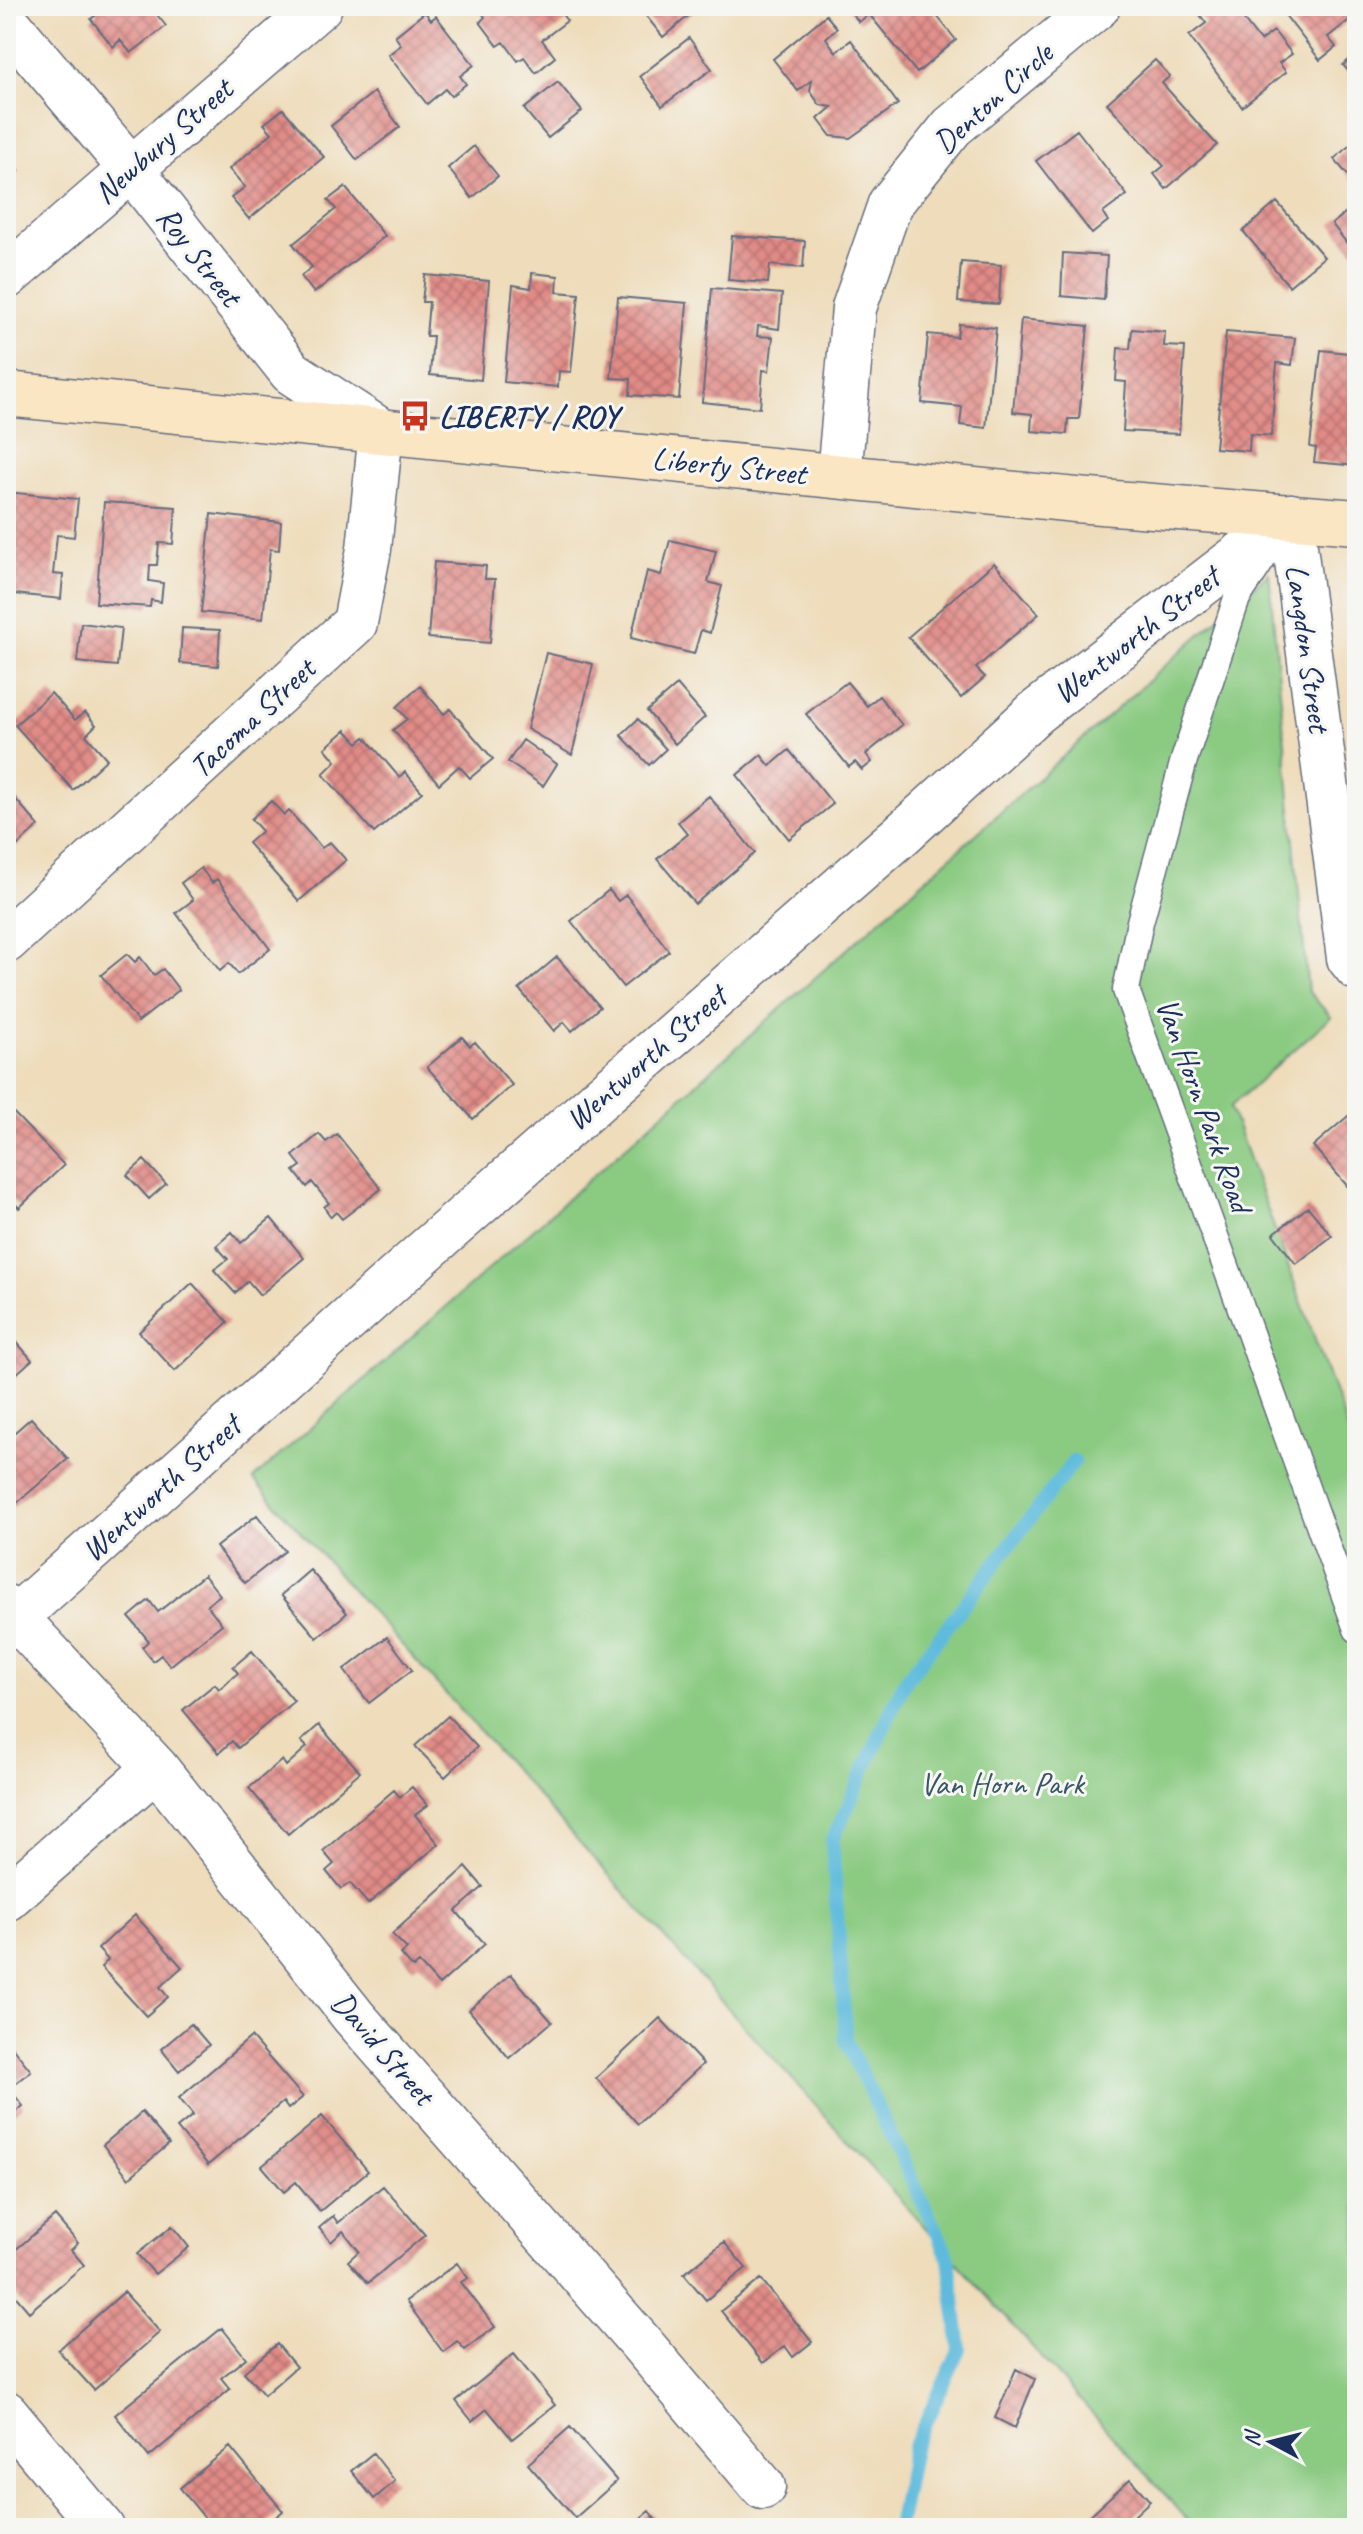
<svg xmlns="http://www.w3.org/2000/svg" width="1363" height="2534" viewBox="0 0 1363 2534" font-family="Caveat,sans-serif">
<defs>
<pattern id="building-cross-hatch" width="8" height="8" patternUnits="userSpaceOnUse" patternTransform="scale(2)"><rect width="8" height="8" fill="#e18b86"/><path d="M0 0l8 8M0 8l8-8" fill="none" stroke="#b67271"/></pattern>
</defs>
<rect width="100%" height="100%" fill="#f6f6f2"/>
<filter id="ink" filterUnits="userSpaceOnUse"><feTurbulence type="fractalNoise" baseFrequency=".0125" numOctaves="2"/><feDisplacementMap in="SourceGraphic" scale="16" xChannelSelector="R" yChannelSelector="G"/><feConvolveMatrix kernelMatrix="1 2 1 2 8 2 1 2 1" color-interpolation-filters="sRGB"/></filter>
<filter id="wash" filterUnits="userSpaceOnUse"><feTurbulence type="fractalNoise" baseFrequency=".006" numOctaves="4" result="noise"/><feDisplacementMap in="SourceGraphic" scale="32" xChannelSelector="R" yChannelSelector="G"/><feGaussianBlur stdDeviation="1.8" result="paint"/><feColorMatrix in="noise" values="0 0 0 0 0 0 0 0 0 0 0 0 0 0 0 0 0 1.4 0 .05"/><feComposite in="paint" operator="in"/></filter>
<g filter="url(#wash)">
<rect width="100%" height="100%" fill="#eedcba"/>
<path fill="#8aca81" stroke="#527c70" stroke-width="2" d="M1269 573 1308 991 1331 1017 1230 1107 1357 1454V2528H1195L253 1479Z"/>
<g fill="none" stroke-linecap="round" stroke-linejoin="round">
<path stroke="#5fbbdd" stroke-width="14" d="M898 2528 913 2448 960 2349 949 2258 846 2041 832 1841 904 1683 1074 1461"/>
</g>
<g id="blocks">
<path fill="url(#building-cross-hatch)" d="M91 6H160L154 11 166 26 131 53 120 40 113 47 91 19 97 14Z
M477 6H556L567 21 542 40 555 57 536 73 524 57 518 61 504 42 498 46 480 22 485 17Z
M638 6H695L697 9 663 37Z
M846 6H929L956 40 917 73 869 14 859 22Z
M1213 6H1233L1260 41 1274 31 1292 54 1279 63 1286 72 1242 107 1189 36 1206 23 1200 15Z
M1278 6H1350L1357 14 1328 37 1336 47 1320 60Z
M425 12 431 20 436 16 474 65 460 76 466 84 451 96 445 89 427 104 388 55 401 45 395 36Z
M826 15 837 28 826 38 836 52 851 40 898 104 850 138 831 136 818 119 832 107 820 105 810 91 812 80 798 91 773 59Z
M689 38 712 69 662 106 640 76Z
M1357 53V81L1343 65Z
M1155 60 1170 76 1162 83 1217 145 1166 189 1154 174 1164 166 1107 103Z
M558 82 582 111 548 138 524 109Z
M374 92 400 127 357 160 331 126Z
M283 109 324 157 249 219 231 198 245 187 229 169 272 133 264 124Z
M1077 130 1127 195 1103 213 1108 221 1092 234 1036 161Z
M1357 139V186L1334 159Z
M474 146 498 176 472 198 448 168Z
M6 156 19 171 6 182Z
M345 187 385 236 314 293 301 276 312 267 293 244 336 209 328 200Z
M1277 202 1324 257 1289 286 1243 231Z
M1357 204V248L1353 251 1332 224Z
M732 236 805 241 803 268 770 265 768 283 728 280Z
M1063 253 1107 256 1104 300 1061 296Z
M961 262 1001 265 999 304 958 302Z
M532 273 558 276 557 292 579 294 571 372 559 371 558 387 504 382 513 285 531 288Z
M425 275 489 281 481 380 430 375 433 336H426L429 302H422Z
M712 288 782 294 779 329 758 326 757 336 773 337 769 371 763 370 760 408 702 402Z
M618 297 687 303 679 399 630 395 631 379 611 378Z
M1021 319 1088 326 1079 419H1068L1067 434 1031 431 1032 414 1013 412Z
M959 324 996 328 986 428 960 425 962 407 922 403 928 334 957 337Z
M1132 329 1165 332 1164 346 1185 347 1179 434 1123 431 1126 382 1116 381 1118 348 1130 349Z
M1226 332 1295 338 1292 365 1277 363 1271 436 1250 434 1249 451 1215 448Z
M1321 350 1357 354V466L1314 462 1316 448 1310 447Z
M6 492 78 499 74 537 57 535 53 574 63 575 61 599 6 593Z
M104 502 176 507 173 544 159 543 157 565H150L149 581 163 583 161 602 151 600 150 607 96 603Z
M211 514 281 522 279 550 270 549 263 619 201 612Z
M670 540 716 551 708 582 722 586 710 633 701 630 694 654 631 638 647 571 661 575Z
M434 562 486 566 485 579H495L490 643 428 638Z
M994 563 1039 614 976 668 985 677 961 698 908 637Z
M81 623 121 628 117 666 77 662Z
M182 628 220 630 218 666 180 663Z
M546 653 593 664 572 755 527 729Z
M847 682 867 706 879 696 902 725 866 754 872 762 862 770 855 762 849 767 806 714Z
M677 685 705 717 675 744 647 711Z
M420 686 444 714 450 709 493 759 470 778 459 766 439 784 393 730 407 719 397 707Z
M51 693 75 720 85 712 96 725 86 735 107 759 73 790 15 725Z
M638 719 666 749 649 765 621 735Z
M346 730 358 743 365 737 399 777 405 772 422 792 374 833 323 774 336 761 325 748Z
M523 740 557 764 543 786 508 762Z
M789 750 833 804 789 839 737 775 761 755 770 766Z
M6 788 39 826 17 846 6 833Z
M709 796 755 853 695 904 657 859 688 834 678 822Z
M271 801 284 815 289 811 322 848 330 842 346 860 299 901 248 843 262 831 251 819Z
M201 868 212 883 217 879 270 949 238 974 229 963 220 971 176 913 193 900 181 883Z
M609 890 618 901 626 895 669 951 623 987 571 921Z
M127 954 135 962 140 957 154 975 163 969 179 990 138 1022 101 975Z
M557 957 600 1007 572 1031 564 1022 554 1031 519 989Z
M462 1037 470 1046 475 1042 512 1085 473 1119 427 1067Z
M6 1105 64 1165 19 1208 6 1194Z
M1355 1110 1357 1181 1349 1188 1313 1146Z
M319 1134 326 1142 337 1134 381 1189 342 1219 336 1212 331 1217 324 1207 329 1203 312 1182 307 1187 294 1171 301 1166 293 1156Z
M144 1160 166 1184 149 1199 127 1175Z
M1308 1207 1332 1236 1296 1264 1273 1234Z
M271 1218 304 1258 260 1295 248 1281 235 1293 214 1270 228 1259 216 1246 232 1232 241 1243Z
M192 1283 228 1322 175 1371 139 1332Z
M14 1339 32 1360 6 1383V1346Z
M31 1418 68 1459 11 1508 6 1502V1440Z
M257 1515 285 1551 245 1583 216 1547Z
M310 1570 347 1613 317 1638 281 1595Z
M204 1575 220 1595 207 1605 222 1624 170 1666 161 1655 153 1661 142 1647 149 1641 129 1617 149 1600 158 1612Z
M387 1637 412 1670 369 1703 344 1670Z
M252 1651 294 1701 238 1748 232 1741 219 1753 183 1710 215 1684 219 1689 238 1673 233 1667Z
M448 1716 477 1747 445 1777 415 1746Z
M319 1725 360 1772 288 1834 249 1788 282 1760 286 1766 307 1747 301 1741Z
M412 1787 428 1805 415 1815 439 1844 368 1904 350 1883 341 1889 326 1871 334 1864 323 1851 394 1790 400 1797Z
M466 1867 483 1887 456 1911 485 1944 439 1985 419 1963 413 1968 401 1954 407 1949 392 1934Z
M135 1915 182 1967 160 1987 168 1997 146 2016 101 1967 108 1960 98 1949Z
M511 1974 552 2022 509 2058 469 2010Z
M660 2018 703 2064 638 2124 596 2078Z
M191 2024 209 2045 179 2071 161 2049Z
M251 2037 303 2097 288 2109 283 2102 208 2165 177 2128 193 2115 179 2098Z
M6 2039 31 2071 9 2088 23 2106 6 2119Z
M142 2112 169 2144 129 2178 103 2145Z
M322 2116 368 2171 320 2211 296 2182 284 2192 262 2166Z
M383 2186 425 2235 368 2283 348 2261 359 2251 343 2231 331 2242 319 2228 333 2216 338 2223Z
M55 2216 78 2243 71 2250 84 2265 29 2312 6 2285V2258Z
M172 2226 189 2247 155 2274 137 2254Z
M724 2242 746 2268 706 2300 684 2274Z
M457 2263 468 2278 461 2282 495 2327 465 2350 457 2341 443 2352 406 2301Z
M761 2279 812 2342 793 2357 785 2346 763 2363 721 2311Z
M124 2292 160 2332 94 2390 58 2350Z
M222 2328 246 2358 221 2378 230 2389 149 2457 115 2415Z
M277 2344 296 2367 264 2395 244 2372Z
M514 2354 555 2405 512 2439 487 2409 472 2421 456 2401Z
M1016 2369 1035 2379 1015 2428 995 2418Z
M570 2427 617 2481 575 2518 528 2464Z
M230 2447 283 2511 262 2528H213L180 2488Z
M373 2453 395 2481 374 2499 351 2471Z
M1130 2479 1150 2501 1135 2515 1146 2528H1076Z
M649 2511 662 2528H629Z"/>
</g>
</g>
<g filter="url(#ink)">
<use href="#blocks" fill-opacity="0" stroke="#656c7e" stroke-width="2"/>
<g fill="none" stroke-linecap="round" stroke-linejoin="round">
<g stroke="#656c7e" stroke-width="29">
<path id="service" d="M1273 543 1237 598 1184 760 1140 922 1126 990 1357 1629"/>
</g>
<g stroke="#656c7e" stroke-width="47">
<path id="minor" d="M6 21 131 169 291 372 381 431 369 549 355 623 6 941
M839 476 854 308 890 204 952 127 1098 6
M1291 516 1349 958 1357 968
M6 1607 156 1768 354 2017 640 2342 763 2487
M16 1617 423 1253 902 834 1036 712 1291 516
M6 1899 156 1768
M6 2413 102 2528"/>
</g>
<g stroke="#656c7e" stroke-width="47">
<path id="tertiary" d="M6 277 320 6"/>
</g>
<g stroke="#656c7e" stroke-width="47">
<path id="secondary" d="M6 394 1076 500 1357 522"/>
</g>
<use href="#service" stroke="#fff" stroke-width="26"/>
<use href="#minor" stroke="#fff" stroke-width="44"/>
<use href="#tertiary" stroke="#fff" stroke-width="44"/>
<use href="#secondary" stroke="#fbe6c4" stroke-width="44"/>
</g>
</g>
<defs>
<g id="bus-bare" transform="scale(2.4)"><path d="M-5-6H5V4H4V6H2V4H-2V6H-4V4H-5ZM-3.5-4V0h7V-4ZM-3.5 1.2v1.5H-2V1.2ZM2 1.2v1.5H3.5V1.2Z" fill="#c8321e" stroke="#f6f6f2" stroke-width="2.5" paint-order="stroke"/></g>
</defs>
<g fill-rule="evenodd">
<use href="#bus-bare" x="415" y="416"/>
</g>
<g text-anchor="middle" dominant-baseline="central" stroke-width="6" stroke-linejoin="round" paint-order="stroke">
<g font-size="32" fill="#1b2f5e" stroke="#f6f6f2">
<text transform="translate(993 98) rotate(-42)">Denton Circle</text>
<text transform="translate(163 141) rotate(-41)">Newbury Street</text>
<text transform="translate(199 256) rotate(52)">Roy Street</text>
<text transform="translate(729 466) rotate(6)">Liberty Street</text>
<text transform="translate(1136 635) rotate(-38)">Wentworth Street</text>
<text transform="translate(1308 648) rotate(82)">Langdon Street</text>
<text transform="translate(252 718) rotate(-43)">Tacoma Street</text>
<text transform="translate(646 1058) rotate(-41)">Wentworth Street</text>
<text transform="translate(1204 1105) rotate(70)">Van Horn Park Road</text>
<text transform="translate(161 1488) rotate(-42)">Wentworth Street</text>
<text transform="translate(383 2048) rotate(49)">David Street</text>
</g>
<g font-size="32" font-weight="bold" fill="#1b2f5e" stroke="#f6f6f2" text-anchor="start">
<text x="439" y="416">LIBERTY / ROY</text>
</g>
<g font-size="32" fill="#375667" stroke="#f6f6f2">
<text x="1002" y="1783">Van Horn Park</text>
</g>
</g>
<rect width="1363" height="2534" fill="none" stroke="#f6f6f2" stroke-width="32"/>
<g transform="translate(1271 2442) rotate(277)" stroke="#f6f6f2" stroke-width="6" paint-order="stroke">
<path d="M0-6L14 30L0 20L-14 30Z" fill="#1b2f5e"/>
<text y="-12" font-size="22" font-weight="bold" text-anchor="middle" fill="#1b2f5e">N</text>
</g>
</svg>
